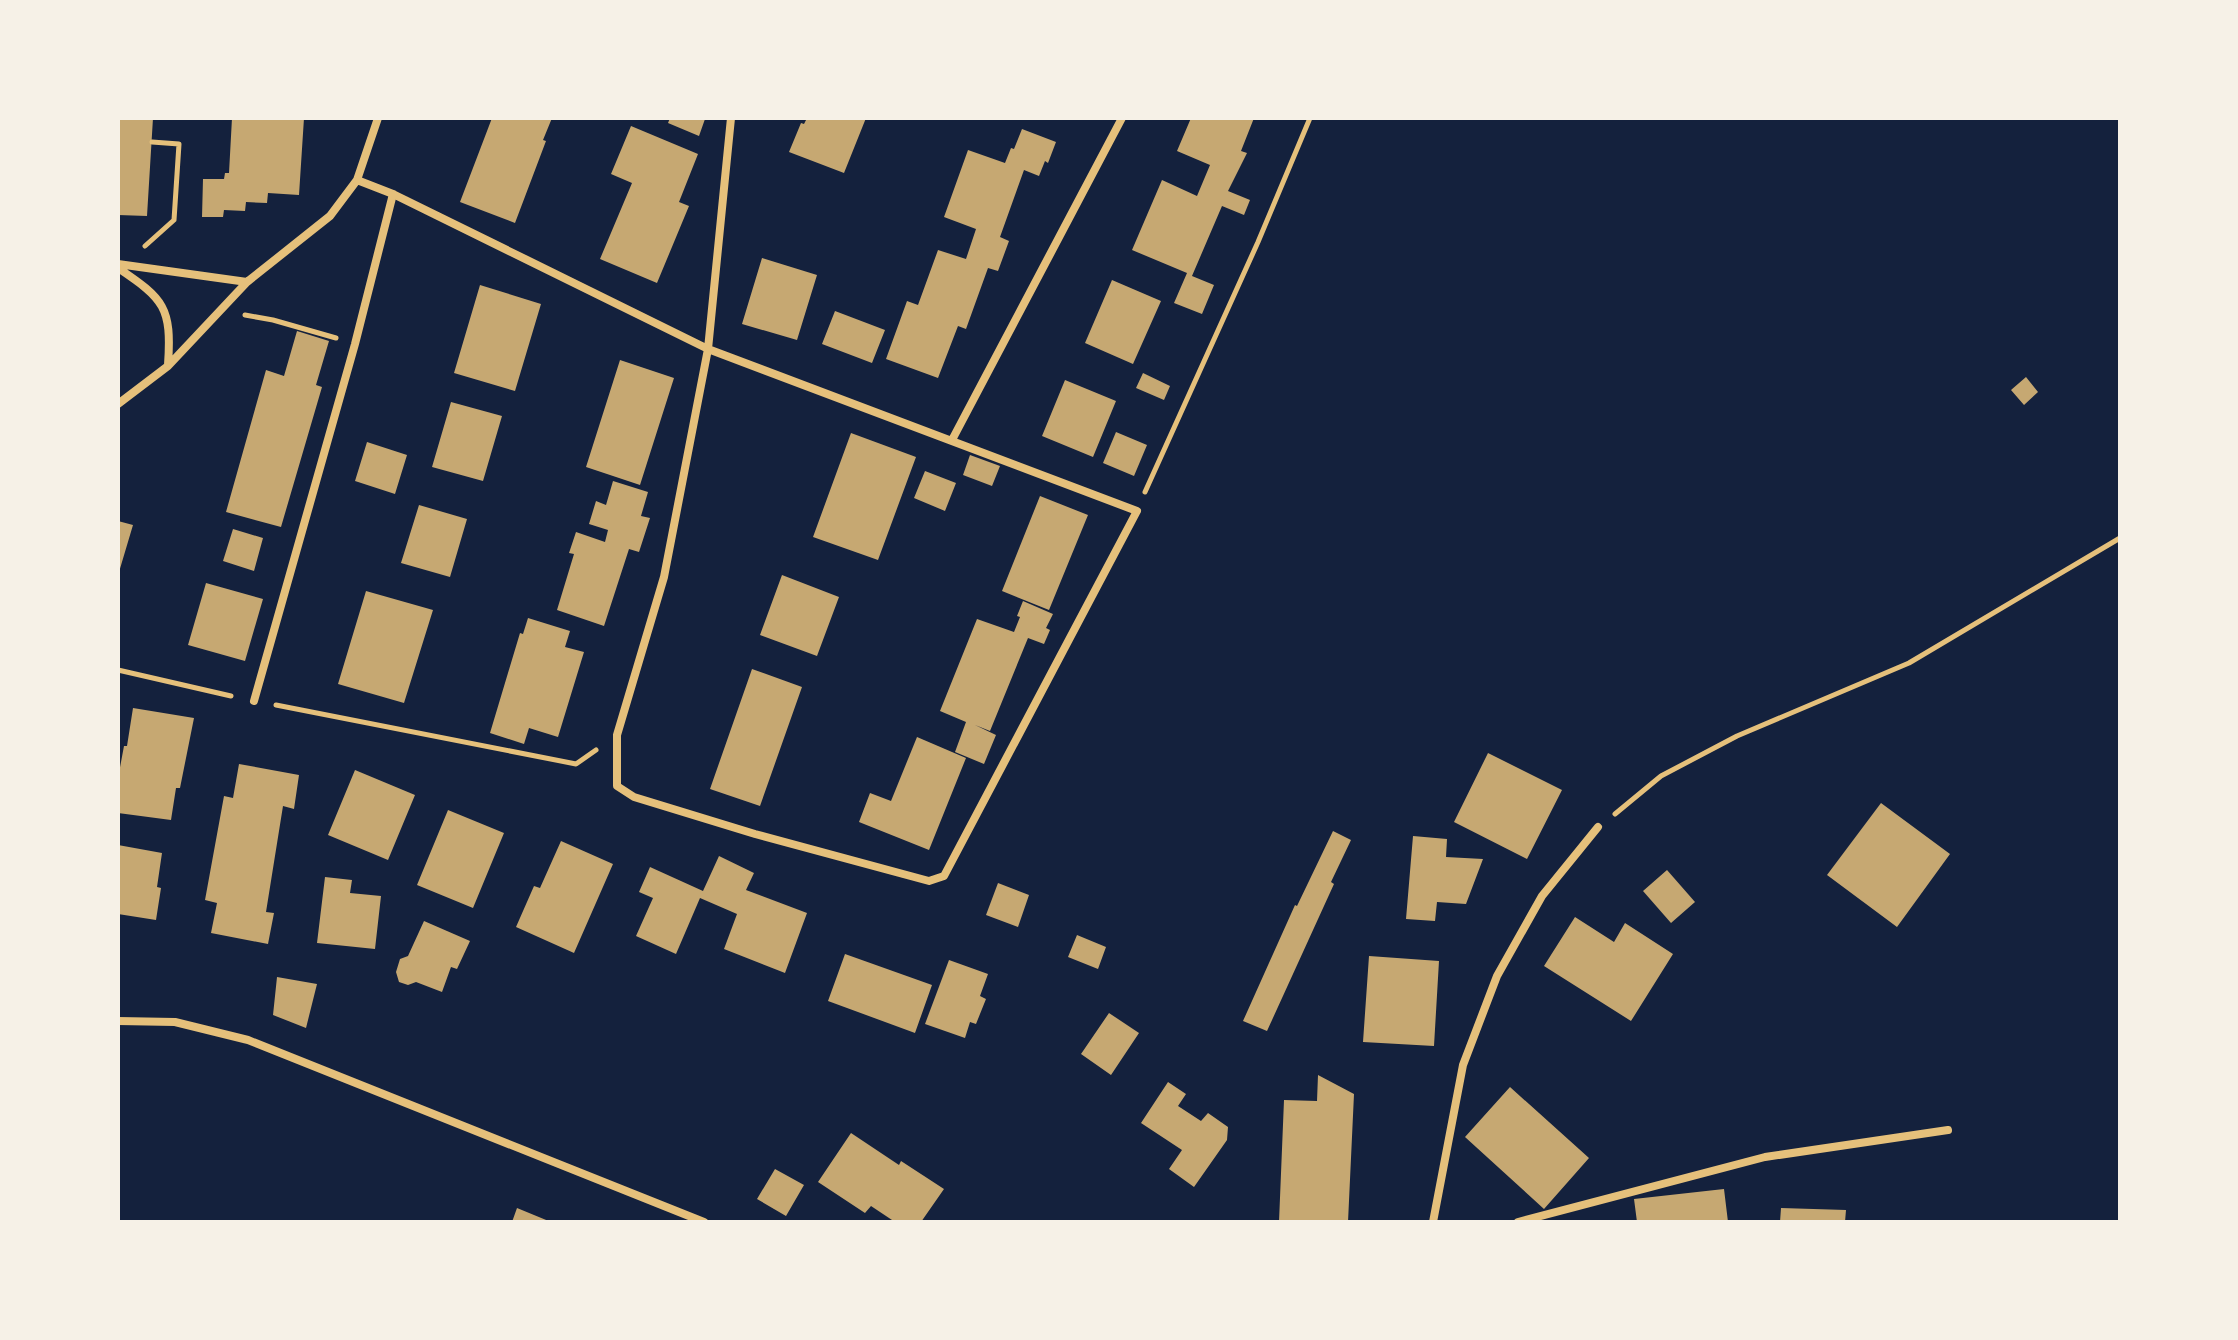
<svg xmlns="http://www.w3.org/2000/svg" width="2238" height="1340" viewBox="0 0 2238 1340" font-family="'Noto Sans',sans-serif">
<rect width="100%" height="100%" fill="#14213d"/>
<path fill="#c6a872" d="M118 118H153L147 216 118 215Z
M232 118H304L299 195 268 193 267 203 246 202 245 211 224 210 223 217H202L203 179H224L225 173H229Z
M492 118H552L543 140 546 141 515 223 460 202Z
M670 118H703L705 119 699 136 668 123Z
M807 118H866L844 173 789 152 801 123 804 124Z
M1191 118H1254L1241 151 1247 153 1228 191 1250 200 1244 215 1222 206 1192 276 1214 285 1202 314 1174 303 1187 273 1132 250 1162 180 1197 196 1210 165 1177 151Z
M631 126 698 154 679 202 689 206 657 283 600 259 632 183 611 174Z
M1022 129 1056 142 1048 163 1045 161 1039 176 1024 170 1000 237 1009 241 998 271 988 268 966 329 958 326 938 378 886 359 907 301 918 305 938 250 966 259 976 229 944 217 968 150 1005 163 1011 148 1014 149Z
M762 258 817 275 797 340 742 324Z
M1112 280 1161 301 1133 364 1085 343Z
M480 285 541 304 515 391 454 373Z
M835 311 885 330 872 363 822 344Z
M297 331 329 341 316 385 322 387 281 527 226 512 266 370 284 376Z
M620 360 674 378 640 485 586 467Z
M1143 373 1170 386 1164 400 1136 388Z
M2026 377 2038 392 2024 405 2011 390Z
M1065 380 1116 401 1093 457 1042 436Z
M451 402 502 416 483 481 432 467Z
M1116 432 1147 445 1134 476 1103 463Z
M851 433 916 457 878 560 813 537Z
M367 442 407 455 395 494 355 481Z
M970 455 1000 466 992 486 963 475Z
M925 471 956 483 945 511 914 498Z
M613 481 648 492 641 516 650 518 639 552 629 549 604 626 557 610 574 554 569 553 576 532 605 542 608 530 589 524 596 501 606 505Z
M1040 496 1088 515 1049 610 1002 591Z
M419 505 467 519 450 577 401 563Z
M118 521 133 525 119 572H118Z
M233 529 263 538 254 571 223 561Z
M782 575 839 597 817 656 760 635Z
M206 583 263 599 245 661 188 645Z
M366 591 433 610 404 703 338 684Z
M1023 601 1053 614 1046 628 1050 630 1044 644 1028 638 990 731 975 725 996 735 984 764 955 752 966 722 940 711 977 619 1014 632 1020 617 1017 616Z
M528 618 570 631 565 647 584 652 558 737 529 728 524 744 490 733 520 633 523 634Z
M752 669 802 687 760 806 710 789Z
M133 708 194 718 180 788H176L171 820 118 813V778L124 746H127Z
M917 737 966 758 929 850 859 822 870 793 891 801Z
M1488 753 1562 790 1527 859 1454 822Z
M239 764 299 775 294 809 283 806 266 912 274 913 268 944 211 933 217 903 205 900 224 796 233 798Z
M355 770 415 795 388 860 328 835Z
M1881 803 1950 854 1897 927 1827 875Z
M448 810 504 833 473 908 417 885Z
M1333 831 1351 840 1331 882 1334 884 1267 1031 1243 1021 1295 905 1297 906Z
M1413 836 1447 839 1446 857 1483 859 1466 904 1437 902 1435 921 1406 919Z
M561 841 613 864 574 953 516 927 534 886 540 888Z
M118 845 162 853 157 887 161 888 156 920 118 914Z
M719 856 754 873 746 890 807 913 785 973 724 949 737 914 700 898 676 954 636 936 653 898 639 892 650 867 703 891Z
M1667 870 1695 902 1671 923 1643 891Z
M325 877 352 880 350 893 381 896 375 949 317 943Z
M998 883 1029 895 1018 927 986 915Z
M1575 917 1614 942 1625 923 1673 954 1631 1021 1544 966Z
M424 921 470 941 457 969 451 967 442 992 416 982 408 985 399 982 396 972 400 959 408 956Z
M1077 935 1106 947 1098 969 1068 957Z
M845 954 932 985 915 1033 828 1001Z
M1369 956 1439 961 1434 1046 1363 1042Z
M949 960 988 974 980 996 986 999 976 1024 970 1022 965 1038 925 1024Z
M277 977 317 984 306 1028 273 1015Z
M1109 1013 1139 1033 1111 1075 1081 1054Z
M1318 1075 1354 1094 1348 1222H1279L1284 1100 1317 1101Z
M1168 1082 1186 1094 1178 1106 1201 1121 1208 1113 1228 1127 1227 1140 1194 1187 1169 1169 1182 1150 1141 1123Z
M1510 1087 1589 1158 1544 1209 1465 1137Z
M851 1133 899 1165 901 1161 944 1189 921 1222H895L871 1206 865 1213 818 1182Z
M775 1169 804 1185 786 1216 757 1199Z
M1724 1189 1728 1222H1637L1634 1199Z
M517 1208 551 1222H512Z
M1781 1208 1846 1210 1845 1222H1780Z"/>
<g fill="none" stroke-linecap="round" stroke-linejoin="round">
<path stroke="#e5c07b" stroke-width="5" d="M145 246 174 220 179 144 152 142
M245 315 273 320 336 338
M1145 492 1258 242 1310 118
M118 670 231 696
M276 705 576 764 596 750
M1615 814 1661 776 1737 736 1909 663 2120 538"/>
<path stroke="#e5c07b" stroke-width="8" d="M357 180 393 194 708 349 1137 511 944 876 929 881 755 834 634 797 617 786V735L664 577 708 349 731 118
M118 264 247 282
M118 268C164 299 172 307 168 365
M118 404 168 366 247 282 330 216 357 180 378 118
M952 440 1122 118
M254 701 355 344 393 194
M118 1021 175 1022 248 1040 704 1222
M1433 1222 1463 1065 1497 976 1542 896 1598 827
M1518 1222 1765 1157 1948 1130"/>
</g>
<rect width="2238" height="1340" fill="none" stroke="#f6f1e7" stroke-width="240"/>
</svg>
